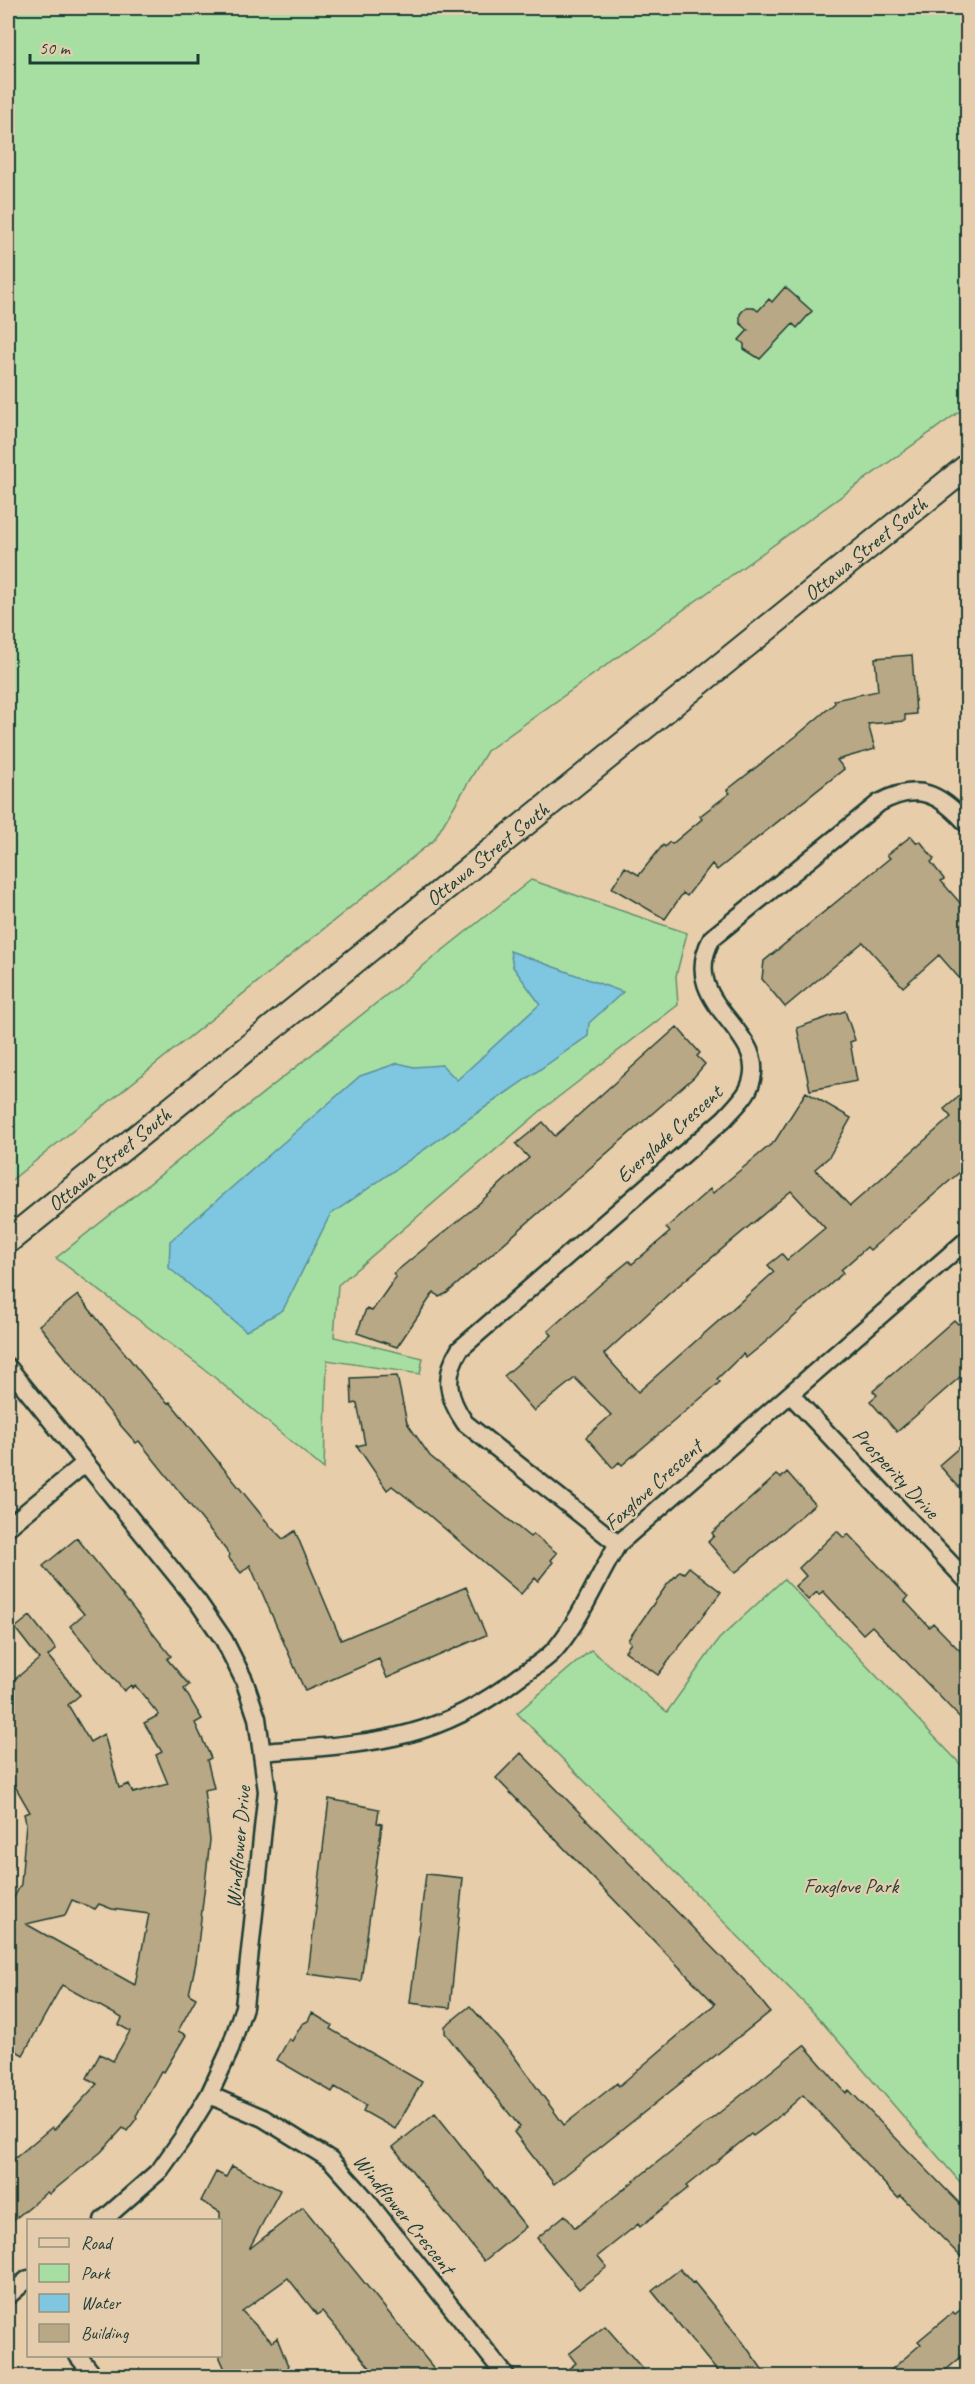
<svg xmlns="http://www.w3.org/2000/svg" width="975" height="2384" viewBox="0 0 975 2384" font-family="Caveat,sans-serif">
<rect width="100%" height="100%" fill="#e7cda9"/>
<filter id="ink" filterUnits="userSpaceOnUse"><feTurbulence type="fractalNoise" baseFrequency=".0167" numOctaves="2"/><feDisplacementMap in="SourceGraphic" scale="12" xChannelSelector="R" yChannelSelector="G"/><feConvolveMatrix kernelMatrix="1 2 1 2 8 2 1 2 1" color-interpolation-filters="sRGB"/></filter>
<g filter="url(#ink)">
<path fill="#a7dfa3" stroke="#638e6c" stroke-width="1.5" d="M8 8H967V406L487 751 434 840 8 1183Z
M531 880 687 933 676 976 678 1005 544 1108 338 1285 334 1337 423 1358 420 1374 327 1360 324 1469 208 1372 56 1258Z
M784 1579 967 1771V2190L815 2014 517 1713 591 1650 667 1712 719 1639Z"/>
<path fill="#7fc6e0" stroke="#598f9b" stroke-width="1.5" d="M510 951 623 992 589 1023 588 1036 330 1215 283 1310 246 1331 169 1268 170 1241 360 1076 398 1063 414 1067 442 1065 457 1080 540 1004 513 967Z"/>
<path fill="#b9a885" stroke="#1f3d34" stroke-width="1.5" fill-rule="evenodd" d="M785 287 812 311 797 328 793 324 760 359 744 349V344L739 340 748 330 740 323V314L746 307H753L758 311 769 299 772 302Z
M912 655 916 714 905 715V721L868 724 875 749 837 760 844 769 717 870 712 864 687 896 683 893 665 919 612 888 625 867 639 875 663 845 665 847 669 842 672 844 702 819 700 816 730 793 727 790 795 737 835 703 834 700 878 691 875 658Z
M911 836 917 843 920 841 934 859 931 862 944 879 941 881 968 912V988L939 955 903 987 863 942 785 1007 762 979 764 961 890 858 887 855Z
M845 1011 855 1040 850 1042 857 1081 810 1090 797 1028Z
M677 1027 700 1053 697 1056 705 1064 694 1077 447 1293 439 1297 434 1292 397 1347 357 1333 366 1309 372 1311 396 1277 393 1274 475 1207 529 1158 516 1144 543 1122 555 1136Z
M968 1089V1165L870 1250 867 1247 841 1270 843 1273 762 1345 746 1358 743 1354 717 1379 720 1382 622 1465 619 1462 613 1468 586 1437 611 1415 575 1378 534 1411 504 1376 552 1335 548 1331 602 1283 629 1261 632 1264 670 1232 666 1228 710 1189 713 1193 775 1141 806 1092 851 1118 829 1157 815 1169 850 1206 951 1117 944 1109ZM791 1191 825 1228 787 1260 782 1254 768 1265 774 1272 638 1392 604 1354 671 1292Z
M78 1295 153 1388 168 1403 170 1402 271 1527 283 1539 295 1531 341 1640 466 1587 486 1635 387 1678 379 1659 305 1691 250 1565 241 1573 228 1557 230 1555 139 1441 136 1443 122 1427 39 1325Z
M968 1315V1370L897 1432 870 1401 877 1395 873 1391 954 1320 958 1324Z
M397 1376 407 1423 430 1456 530 1537 533 1534 557 1553 551 1560 553 1562 538 1581 535 1578 521 1594 423 1510 392 1486 387 1490 357 1446 365 1444 357 1403 352 1404 351 1378Z
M968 1440V1497L939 1465Z
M787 1472 815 1504 735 1573 708 1542 714 1536 712 1533 777 1475 781 1478Z
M837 1531 844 1538 848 1534 908 1597 905 1601 929 1627 933 1623 968 1659V1726L872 1626 863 1634 823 1591 819 1595 817 1592 808 1600 795 1586 806 1576 799 1568Z
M77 1538 171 1656 167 1659 189 1685 184 1689 202 1719 195 1723 211 1758 207 1760 214 1788 204 1790 210 1840 196 1962 189 1994 196 1998 178 2031 186 2035 164 2072 161 2071 136 2116 137 2118 127 2131 123 2128 101 2152 49 2194 47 2192 8 2225V2164L52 2127 54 2130 97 2084 87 2078 100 2054 113 2061 130 2031 119 2025 122 2018 62 1985 23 2055 8 2046V1909L21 1884 26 1823 24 1814 30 1812 8 1774V1685L39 1659 15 1628 30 1616 56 1649 48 1656 80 1695 68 1705 90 1742 104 1734 119 1788 129 1784 133 1793 168 1784 156 1755 162 1752 144 1723 159 1715 135 1685 132 1688 131 1685 124 1691 70 1626 84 1614 43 1566ZM72 1900 95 1909 99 1904 112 1909 149 1914 135 1985 26 1924 65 1915Z
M689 1567 721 1592 658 1675 625 1651 631 1643 628 1640 666 1586 680 1571 684 1573Z
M521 1753 747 1983 770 2012 554 2184 514 2132 520 2127 445 2033V2026L470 2006 511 2052 564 2125 617 2083 619 2086 715 2004 496 1778Z
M329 1799 379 1809 377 1823 382 1824 361 1981 308 1974Z
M426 1874 463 1878 450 2008 410 2003Z
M312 2013 332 2025 330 2029 422 2082 395 2129 363 2111 366 2105 335 2087 332 2092 277 2060 289 2039 292 2041 302 2024 308 2021Z
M804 2045 846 2093 849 2090 968 2212V2264L901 2196 898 2198 881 2180 803 2095 776 2119 753 2136 751 2134 686 2186 688 2188 640 2227 638 2224 598 2256 607 2267 579 2289 537 2238 565 2215 575 2228Z
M435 2113 526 2227 484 2261 393 2147Z
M232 2166 280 2190 249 2249 303 2207 440 2376H377L322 2311 317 2315 288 2278 242 2311 272 2342 277 2338 290 2371 276 2376H228L220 2358V2212L201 2201 216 2172 226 2177Z
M680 2269 692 2283 694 2282 742 2341 767 2376H721L652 2291Z
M968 2304V2351L939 2376H884L921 2344 918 2341 953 2312 955 2314Z
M605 2326 649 2376H559L576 2363 569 2354Z"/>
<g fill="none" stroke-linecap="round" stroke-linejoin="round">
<g stroke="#1f3d34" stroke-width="21">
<path id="minor" d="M8 1367 198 1602 224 1640 244 1680 257 1718 267 1791 244 2007 229 2052 209 2095 182 2139 160 2170 103 2220
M791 1395 968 1582
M8 1527 84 1464
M618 1544 465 1423C447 1397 443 1376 460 1349L724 1119C732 1110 742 1101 748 1090 777 1031 674 1007 712 938L879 803C918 782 940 793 968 825
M263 1752C366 1743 433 1744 519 1677 532 1668 549 1658 558 1646 583 1615 597 1578 618 1544L968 1239
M209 2095 263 2118 331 2160 364 2197 506 2376
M8 2296 28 2279
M78 2356 94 2376"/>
</g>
<g stroke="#1f3d34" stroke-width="28">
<g id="secondary">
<path id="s1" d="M8 1241 968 466"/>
</g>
</g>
<use href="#minor" stroke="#e4ccad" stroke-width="16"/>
<use href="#secondary" stroke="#e4ccad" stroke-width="24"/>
</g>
</g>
<g text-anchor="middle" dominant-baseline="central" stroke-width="4.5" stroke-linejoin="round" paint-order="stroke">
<g font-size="21" fill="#1f3d34" stroke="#e4ccad">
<text stroke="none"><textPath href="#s1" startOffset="1102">Ottawa Street South</textPath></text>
<text stroke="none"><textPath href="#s1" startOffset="616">Ottawa Street South</textPath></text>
<text transform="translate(669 1134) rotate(-42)">Everglade Crescent</text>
<text stroke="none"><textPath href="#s1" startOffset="130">Ottawa Street South</textPath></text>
<text transform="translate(896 1473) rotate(47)">Prosperity Drive</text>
<text transform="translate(653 1485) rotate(-42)">Foxglove Crescent</text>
<text transform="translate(238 1847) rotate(-85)">Windflower Drive</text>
<text transform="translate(404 2214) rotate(51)">Windflower Crescent</text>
</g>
<g font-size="21" fill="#26453a" stroke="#e4ccad">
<text x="851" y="1886">Foxglove Park</text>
</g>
</g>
<rect width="975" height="2384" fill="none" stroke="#e4ccad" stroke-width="30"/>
<rect x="15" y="15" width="945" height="2354" fill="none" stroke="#1f3d34" stroke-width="2" filter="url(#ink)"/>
<rect x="27" y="2219" width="195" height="138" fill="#e4ccad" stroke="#95937d" stroke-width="1.5"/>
<rect x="39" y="2238" width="30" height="9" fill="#e4ccad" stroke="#95937d" stroke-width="1.5"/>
<text x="81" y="2249" font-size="18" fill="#1f3d34">Road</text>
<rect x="39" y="2264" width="30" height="18" fill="#a7dfa3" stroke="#95937d" stroke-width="1.5"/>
<text x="81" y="2279" font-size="18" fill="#1f3d34">Park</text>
<rect x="39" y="2294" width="30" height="18" fill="#7fc6e0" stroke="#95937d" stroke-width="1.5"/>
<text x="81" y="2309" font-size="18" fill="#1f3d34">Water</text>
<rect x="39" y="2324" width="30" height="18" fill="#b9a885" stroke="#95937d" stroke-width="1.5"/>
<text x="81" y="2339" font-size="18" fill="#1f3d34">Building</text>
<path d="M30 54v9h168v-9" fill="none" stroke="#1f3d34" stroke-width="3"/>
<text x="39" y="54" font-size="18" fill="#1f3d34" stroke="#e4ccad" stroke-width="4.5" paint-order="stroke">50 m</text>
</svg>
